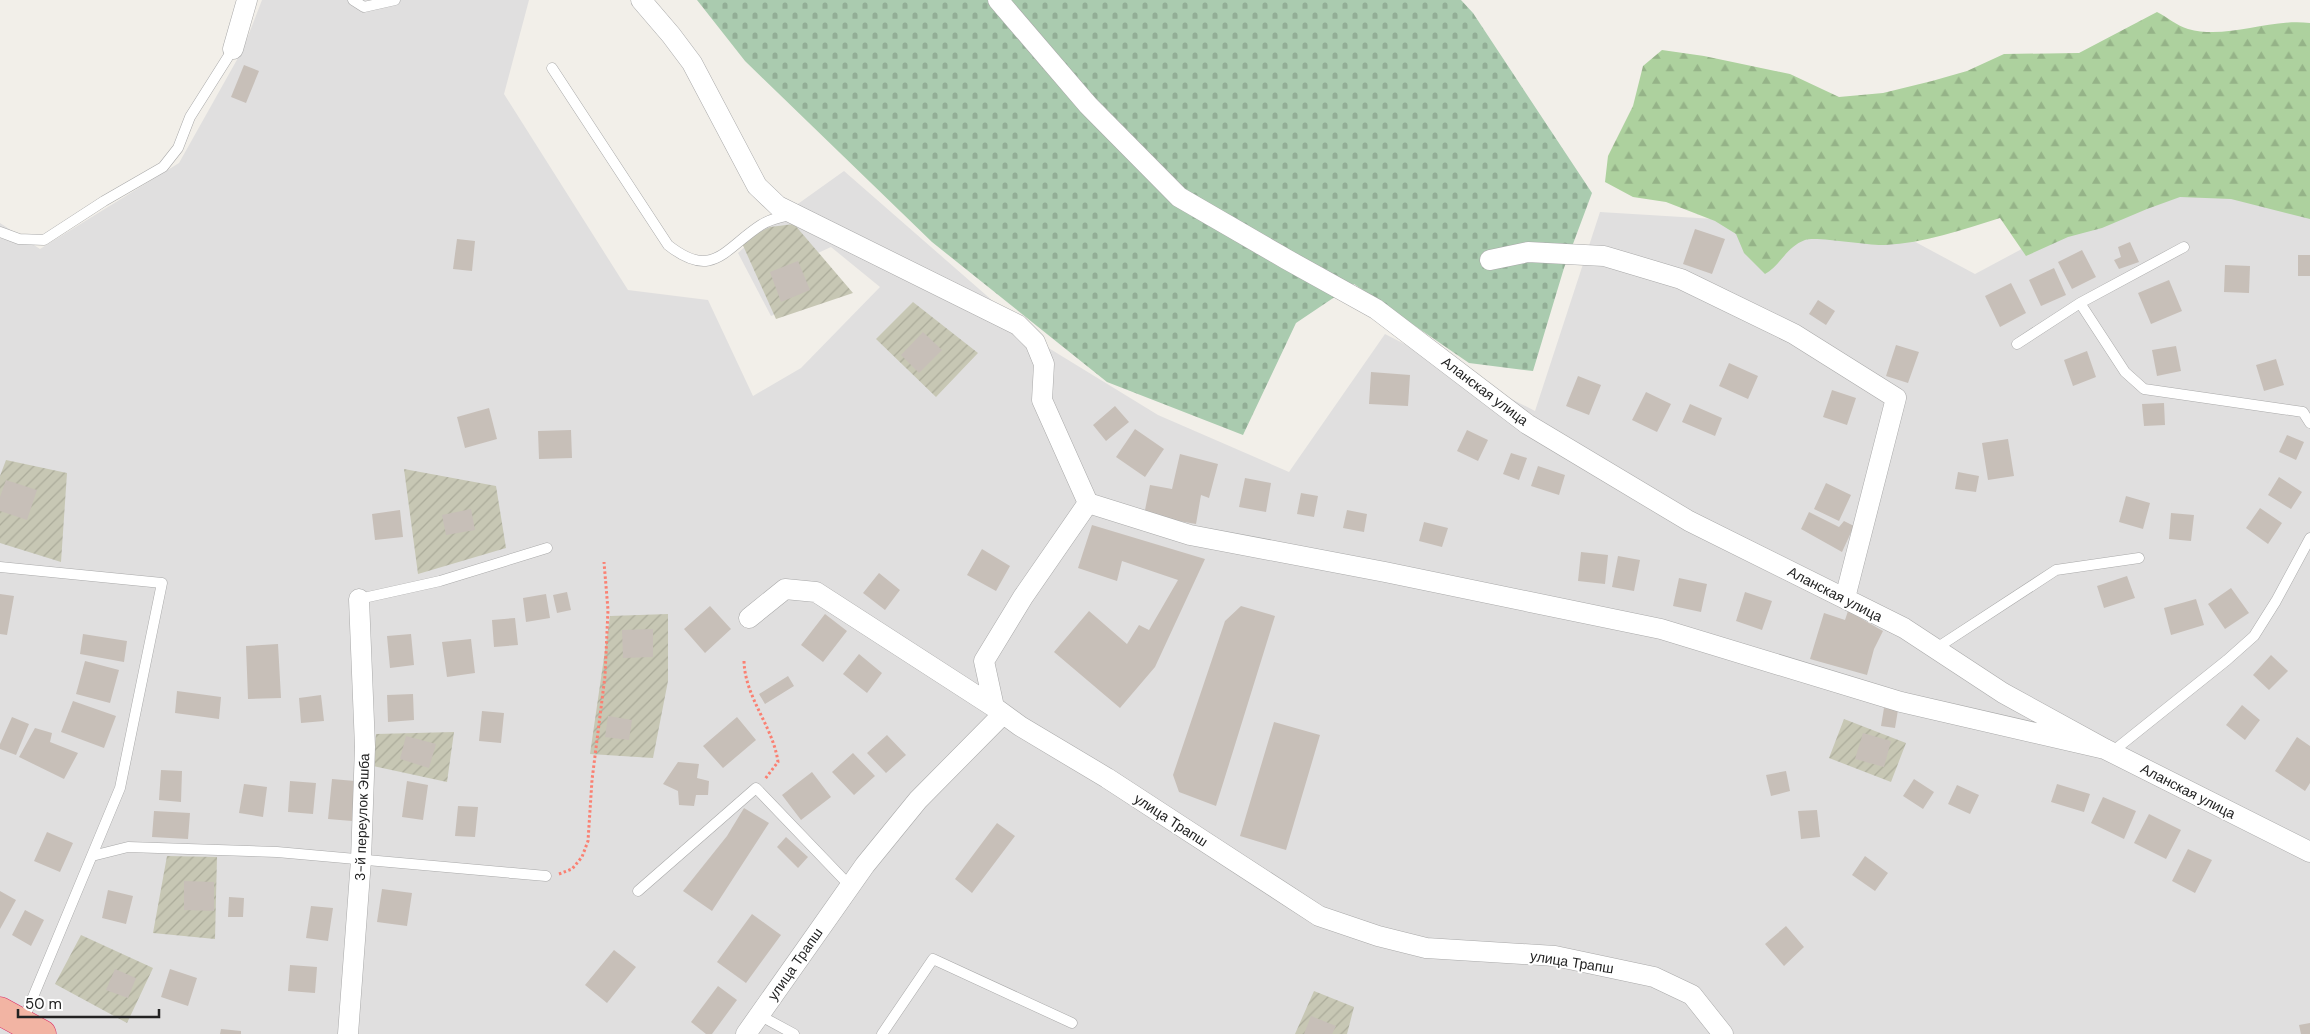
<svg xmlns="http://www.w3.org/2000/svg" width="2310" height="1034" viewBox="0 0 2310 1034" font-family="'DM Sans',sans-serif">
<defs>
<pattern id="construction-furrows" width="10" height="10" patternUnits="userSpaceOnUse" patternTransform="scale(1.25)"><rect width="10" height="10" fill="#c7c7b4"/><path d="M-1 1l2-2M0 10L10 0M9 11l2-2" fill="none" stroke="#abab9a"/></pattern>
<pattern id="forest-firs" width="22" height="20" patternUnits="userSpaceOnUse" patternTransform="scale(1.25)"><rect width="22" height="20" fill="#add19e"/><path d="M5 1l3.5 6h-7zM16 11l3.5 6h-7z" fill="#95b388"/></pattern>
<pattern id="cemetery-stones" width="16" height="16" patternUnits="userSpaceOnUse" patternTransform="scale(1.25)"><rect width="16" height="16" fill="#aacbaf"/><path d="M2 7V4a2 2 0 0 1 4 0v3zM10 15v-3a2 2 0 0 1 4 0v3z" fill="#92ae96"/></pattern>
</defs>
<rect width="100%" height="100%" fill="#f2efe9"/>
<path fill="#e0dfdf" d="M262 0H529L504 94 628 290 708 300 753 396 801 368 880 287 831 247 805 259 818 298 771 316 738 253 767 226 844 171 1042 344 1158 415 1289 472 1385 334 1535 411 1600 212 1893 230 1975 274 2164 173 2310 213V1034H0V223L40 249 179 163 243 49Z"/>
<path fill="url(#construction-furrows)" d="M794 224 853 293 776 319 741 241 770 227Z
M913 302 978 353 936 397 876 339Z
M6 460 67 473 61 562 0 543V476Z
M404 469 496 486 506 548 418 574Z
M668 614V681L653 758 590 754 610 616Z
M1844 719 1906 743 1891 782 1829 758Z
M454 732 447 782 373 766 376 734Z
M167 856 217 857 215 939 153 933Z
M81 935 153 968 127 1023 55 984Z
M1314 991 1354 1007 1347 1034H1295Z"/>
<path fill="url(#forest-firs)" d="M2157 12C2167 17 2177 26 2188 29 2228 40 2268 18 2310 23V219L2231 199 2180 197 2147 209 2102 228 2068 237 2026 256 2000 218C1962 230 1924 243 1885 245 1867 246 1817 236 1805 240 1786 247 1781 265 1765 274L1744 253 1736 234 1715 221 1666 202 1633 197 1605 182 1608 156 1633 106 1643 66 1662 50 1704 56 1790 74 1839 97 1883 93 1932 81 1967 71 2004 54 2079 53Z"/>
<path fill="url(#cemetery-stones)" d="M697 0H1461L1473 13 1592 193 1564 268 1533 371 1469 363 1354 284 1296 323 1243 435 1107 382 932 242 745 61Z"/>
<path fill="#c7bfb8" d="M244 65 259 71 246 103 231 97Z
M1695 229 1725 239 1712 274 1683 264Z
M457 239 475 241 472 271 453 269Z
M2130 242 2139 262 2119 269 2114 260 2121 257 2118 247Z
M2082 250 2096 277 2072 289 2058 262Z
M2298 255H2310V276H2298Z
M798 261 810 290 781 302 770 272Z
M2225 265 2250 266 2249 293 2224 292Z
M2054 268 2066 295 2041 306 2029 280Z
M2169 280 2182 311 2151 324 2138 293Z
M2011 283 2026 313 2000 327 1985 296Z
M1818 300 1835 311 1826 325 1809 314Z
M923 332 942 350 919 373 901 355Z
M1896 345 1919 352 1908 383 1886 376Z
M2176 346 2181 371 2157 376 2152 350Z
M2087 351 2096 377 2073 386 2064 360Z
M2276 359 2284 385 2264 391 2256 365Z
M1729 363 1758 376 1748 399 1719 386Z
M1371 372 1410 375 1408 406 1369 404Z
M1578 376 1601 385 1589 415 1566 406Z
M1832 390 1856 398 1847 425 1823 417Z
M1646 392 1671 404 1657 432 1632 420Z
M2164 403 2165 425 2144 426 2142 404Z
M1690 404 1722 418 1715 436 1682 422Z
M1115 406 1129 422 1106 441 1093 425Z
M489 408 497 439 465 448 457 417Z
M1135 429 1164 449 1145 477 1116 457Z
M571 430 572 458 539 459 538 431Z
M1467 430 1488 440 1478 461 1457 451Z
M2287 435 2304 442 2296 460 2279 452Z
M2008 439 2014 476 1988 480 1982 443Z
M1511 453 1527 458 1519 480 1503 474Z
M1180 454 1218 464 1209 498 1201 495 1196 524 1144 515 1150 485 1172 489Z
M1538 466 1565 475 1559 495 1531 486Z
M1958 472 1979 476 1976 492 1955 489Z
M2279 477 2302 492 2291 509 2268 495Z
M1245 478 1271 483 1266 512 1239 507Z
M6 480 37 490 27 520 0 511V497Z
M1826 483 1851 495 1839 521 1814 509Z
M1301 493 1318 496 1314 517 1297 514Z
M2126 496 2150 503 2143 529 2119 522Z
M2260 508 2282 523 2268 544 2246 528Z
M471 509 475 530 446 535 442 515Z
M400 510 403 537 375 540 372 514Z
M1347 510 1367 514 1364 532 1343 528Z
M1809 512 1839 527 1844 521 1854 526 1842 552 1801 529Z
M2171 513 2194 515 2191 541 2169 539Z
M1424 522 1448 528 1442 547 1419 541Z
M1092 525 1205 559 1155 667 1120 708 1054 652 1089 611 1127 644 1139 625 1149 630 1178 580 1122 561 1117 581 1078 568Z
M982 549 1010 566 996 591 967 575Z
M1581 552 1608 555 1605 584 1578 581Z
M1618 556 1640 560 1634 591 1612 587Z
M879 573 900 590 885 610 863 593Z
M2127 576 2135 598 2104 608 2097 586Z
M1679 578 1707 584 1701 612 1673 606Z
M2231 588 2249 613 2225 629 2208 604Z
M567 592 571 610 557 613 553 595Z
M1745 592 1772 601 1762 630 1736 621Z
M0 594 14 596 7 635 0 634Z
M546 594 550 618 526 622 523 598Z
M2196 599 2204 625 2171 635 2164 608Z
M710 606 731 629 705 653 684 629Z
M1241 606 1275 616 1216 806 1179 792 1173 775 1225 621Z
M1848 611 1883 631 1874 649 1867 675 1810 659 1824 613 1845 620Z
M825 614 847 631 823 662 801 645Z
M515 618 518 645 494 647 492 620Z
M653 629V657L623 658 622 630Z
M83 634 127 641 124 662 80 654Z
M411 634 414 665 390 668 387 636Z
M471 639 475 673 447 677 442 642Z
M278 644 281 698 248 699 246 646Z
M859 654 882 673 867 693 843 674Z
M2271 655 2288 671 2269 690 2253 675Z
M85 661 119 670 110 703 76 694Z
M788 676 794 686 765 704 759 694Z
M177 691 221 697 219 719 175 713Z
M413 694 414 720 388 722 387 695Z
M321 695 324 721 301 723 299 698Z
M73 701 116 716 104 748 61 732Z
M2242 705 2260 720 2245 740 2226 725Z
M1884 708 1898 710 1895 728 1881 726Z
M482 711 504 713 501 743 479 741Z
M608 716 632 720 629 740 605 737Z
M12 717 29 724 16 755 0 749V744Z
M737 717 756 740 723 768 703 746Z
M1274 722 1320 735 1286 850 1240 836Z
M35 728 52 733 50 742 78 753 64 779 19 757Z
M1863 733 1891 741 1884 767 1855 759Z
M887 735 906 755 886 773 867 753Z
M406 736 436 744 429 768 400 759Z
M2297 737 2310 746V783L2305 791 2275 771Z
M853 753 875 776 854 795 832 772Z
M678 762 699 764 697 778 709 781 708 795H696L694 806 679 805 678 791 663 784Z
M161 770 182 771 181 802 159 800Z
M1786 771 1790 791 1771 796 1766 775Z
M812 772 831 797 801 820 782 795Z
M332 779 355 781 352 821 328 819Z
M1914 779 1934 792 1923 809 1903 796Z
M290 781 316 783 313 814 288 812Z
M407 781 428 785 423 820 402 817Z
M244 784 267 787 263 817 239 813Z
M2057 784 2090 794 2084 812 2051 802Z
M1957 785 1979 795 1970 814 1948 804Z
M2103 797 2136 811 2124 839 2091 823Z
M458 806 478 807 475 837 455 836Z
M744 808 769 823 712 911 683 891 727 836Z
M1817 810 1820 837 1801 839 1798 811Z
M154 811 190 813 188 839 152 837Z
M2149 814 2181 830 2166 859 2134 843Z
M997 823 1015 836 972 893 955 879Z
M47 832 73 843 60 872 34 861Z
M786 837 808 857 798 868 777 847Z
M2188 849 2212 860 2195 893 2172 881Z
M1865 856 1888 873 1875 891 1852 875Z
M184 881 214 882V911L184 910Z
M382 889 412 893 407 926 377 922Z
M108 890 133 896 126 924 102 918Z
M0 891 16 900 0 929Z
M229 897 244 898 243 917H228Z
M311 906 333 908 328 941 306 938Z
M25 910 44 920 31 946 12 935Z
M752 914 781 935 746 983 717 962Z
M1786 926 1804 947 1784 966 1765 944Z
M614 950 636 967 607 1003 585 985Z
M290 965 317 967 315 993 288 991Z
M115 969 136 978 128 998 106 990Z
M170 969 197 978 188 1006 161 997Z
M718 986 737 1000 712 1034H706L691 1022Z
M1311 1016 1336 1026 1332 1034H1304Z
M2310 1023V1034H2301L2299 1025Z
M221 1029 241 1031V1034H220Z"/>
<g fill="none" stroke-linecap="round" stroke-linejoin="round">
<g stroke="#a9a9a9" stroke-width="11">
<path id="service" d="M353 0 364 7 395 0
M552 68 668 245C713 281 725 248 761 225 770 219 780 217 790 215
M0 232 19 239 44 240 104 201 163 167 178 148 190 117 233 49
M2080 303 2125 372 2144 389 2303 412 2310 423
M2017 344 2080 303 2184 247
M0 567 162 583 120 788 23 1021
M359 599 440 581 547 548
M1935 649 2056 570 2139 558
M2112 752 2227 660 2254 636 2276 601 2310 538
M92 856 128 847 277 852 546 876
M638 891 756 788 850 886
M759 1015 794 1034
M882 1034 933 959 1072 1023"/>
</g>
<g stroke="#a9a9a9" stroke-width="21">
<path id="minor" d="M641 0 671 35 692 63 757 186 778 206 1018 325 1035 342 1044 364 1042 400 1088 503 1190 535 1385 572 1661 629 1901 702 2105 749
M998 0 1088 105 1179 197 1286 259 1376 309 1527 424 1689 521 1904 628 2003 693 2105 749 2310 852
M233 49 247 0
M1490 260 1528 252 1604 256 1681 279 1794 334 1896 398 1845 598
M1088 503 1023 597 984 661 994 707 1020 726 1107 778 1319 916 1378 936 1426 948 1555 956 1654 977 1692 995 1723 1034
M749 618 785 589 816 592 994 707
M348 1034 361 860 365 747 359 599
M746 1034 865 865 918 800 1003 714"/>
</g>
<g stroke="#dc2a67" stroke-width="29">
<path id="trunk" d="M0 1011 42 1034"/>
</g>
<path stroke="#fa8072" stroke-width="3" stroke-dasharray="2.5 2.5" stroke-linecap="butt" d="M744 661C745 698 773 726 778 762L765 779
M559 874 572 869 582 857 588 841 592 780 605 676 608 610 604 562"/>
<use href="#service" stroke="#fff" stroke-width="10"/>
<use href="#minor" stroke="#fff" stroke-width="20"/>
<use href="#trunk" stroke="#f2b4a3" stroke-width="28"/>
</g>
<g text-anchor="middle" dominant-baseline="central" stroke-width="4" stroke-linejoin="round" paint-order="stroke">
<g font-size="14" fill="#222" stroke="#fff">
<text transform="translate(1485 391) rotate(37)">Аланская улица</text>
<text transform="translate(1835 594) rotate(27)">Аланская улица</text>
<text transform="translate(2188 791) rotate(27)">Аланская улица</text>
<text transform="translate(362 817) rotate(-88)">3-й переулок Эшба</text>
<text transform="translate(1171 820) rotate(33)">улица Трапш</text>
<text transform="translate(1572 962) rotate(9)">улица Трапш</text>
<text transform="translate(795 964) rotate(-55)">улица Трапш</text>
</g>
</g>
<path d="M18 1009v8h141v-8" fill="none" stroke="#222222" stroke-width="2.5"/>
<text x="25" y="1009" font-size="15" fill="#222222" stroke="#ffffff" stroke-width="4" paint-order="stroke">50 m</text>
</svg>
